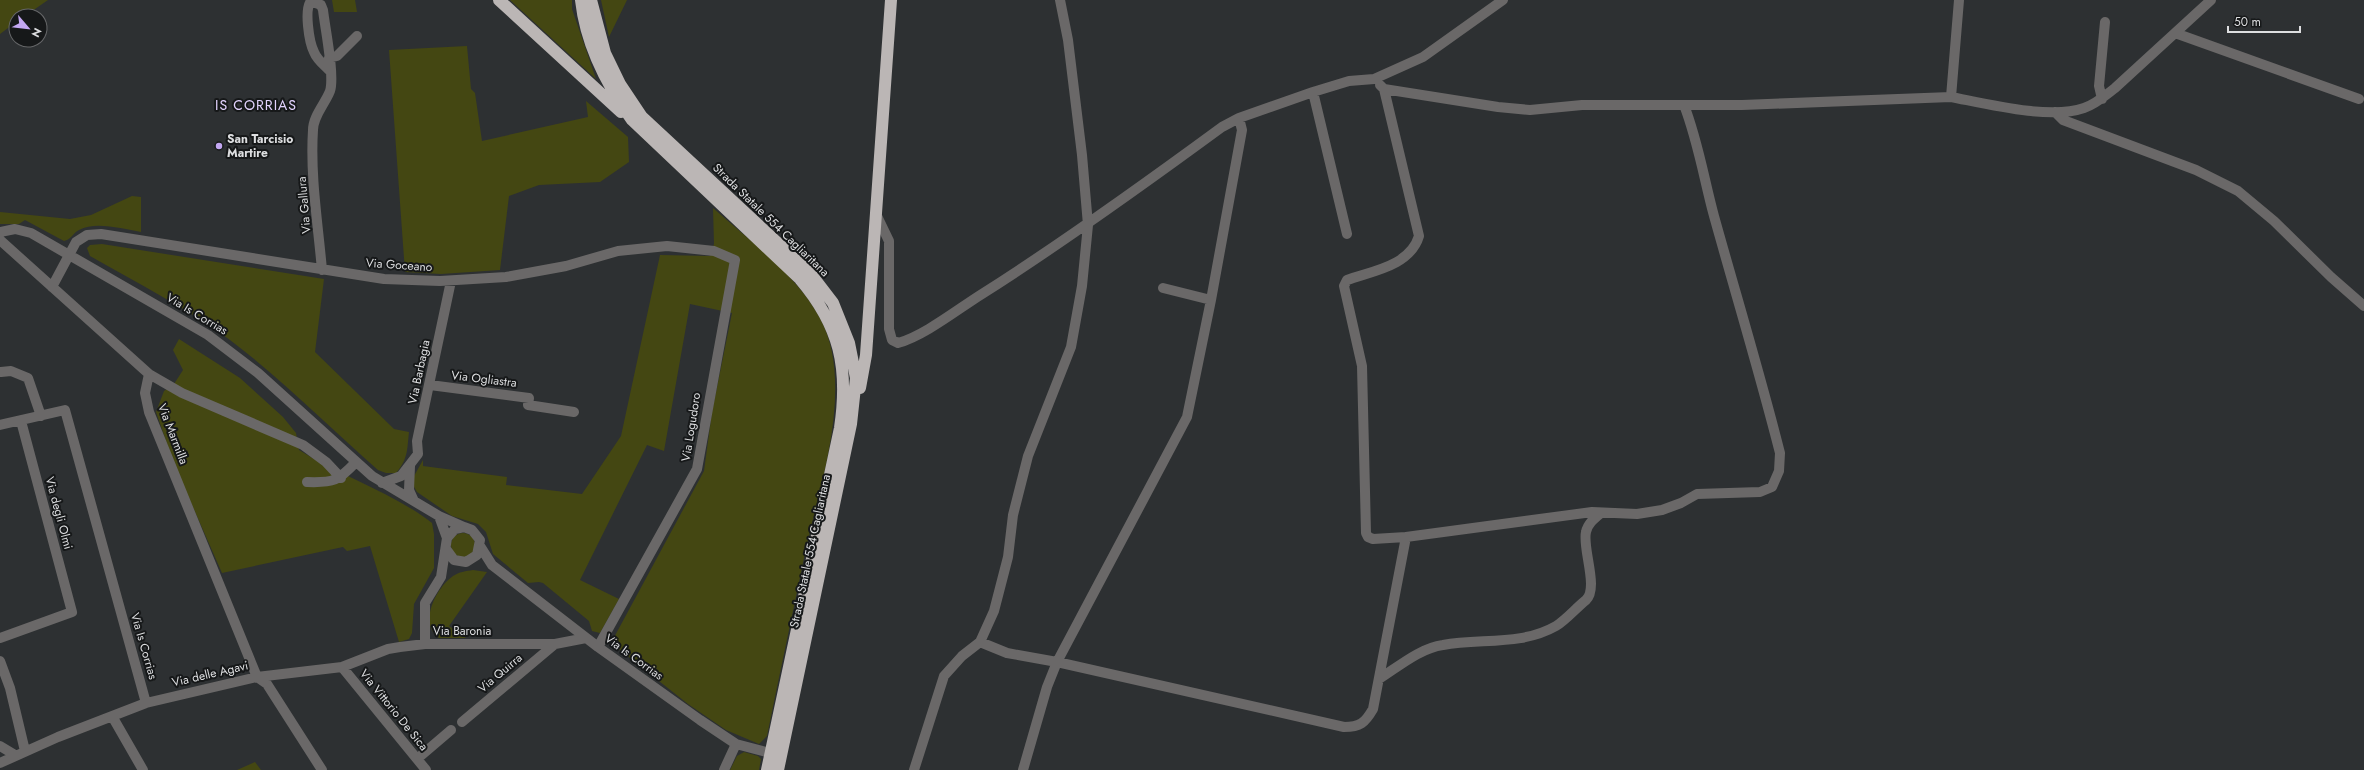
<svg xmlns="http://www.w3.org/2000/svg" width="2364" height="770" viewBox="0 0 2364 770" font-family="Jost,sans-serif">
<rect width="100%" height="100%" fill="#2d3032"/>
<path fill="#444712" d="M0 0H48L25 16H16V22L0 34Z
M332 0H355L357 12H334Z
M510 0H572V9L596 79Z
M601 0H627L609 37Z
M467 46 471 89 475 93 482 141 588 117 586 101 628 137 629 162 600 182 539 185 509 196 500 270 441 274 405 272 389 50Z
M132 196 141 197V232C122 229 96 221 79 230 73 233 71 240 64 241L25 220 19 224H0V212L70 219 91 215Z
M713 208C750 241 796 274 820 318 856 386 819 487 804 558 792 617 779 676 767 736L759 744 726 730 688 704 611 643 704 471 712 412 732 313 690 304 664 451 647 445 580 580 619 599 600 633 592 631 589 621 543 583 539 582 528 583 493 554 486 532 478 524 452 516 417 492 413 485 414 476 423 460V466L507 477 506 485 582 494 621 436 660 255 710 256 714 244Z
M102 244 324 279 315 352 394 429 409 432C407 450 408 459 396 473H386L378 470C329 427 283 380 230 340 187 308 137 283 90 256L87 248 90 245Z
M179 339 240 378 283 417 296 433 299 450C340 476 394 493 432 523L434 534V568L414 604 412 633 409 639 399 642 370 546 347 551 343 547 222 573 174 464 156 412 164 391 174 384 183 370 173 350Z
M451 545a12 12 0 1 1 24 0a12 12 0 1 1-24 0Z
M473 570 487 572 449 626 466 638H439C418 623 436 588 453 576 459 572 466 571 473 570Z
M744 752 758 756 761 759 759 770H730L737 756Z
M255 762 261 770H237Z"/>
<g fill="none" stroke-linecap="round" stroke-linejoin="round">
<path stroke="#6a6868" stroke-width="10" d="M2175 33 2359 99
M329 58 337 56 357 36
M1380 85 1384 89 1498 107 1530 110 1582 105H1742L1951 97 1959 0
M1313 92 1347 234
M1951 97C1987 104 2050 120 2084 108 2096 104 2106 95 2115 88L2211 0
M2102 99 2099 86 2105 22
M2055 112 2063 120 2196 170 2238 191 2274 221 2331 277 2364 306
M876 214 889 241V329L892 340 898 343C924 336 958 309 982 294 1064 242 1143 185 1222 127L1239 118 1313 92 1349 81 1374 79 1423 57 1503 0
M0 232 15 229 31 233 208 335 258 373 372 476 439 516 464 527
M0 240 149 374 182 393 303 445 326 462 341 478
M322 270C318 224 310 176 313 130 313 116 325 104 330 91 335 76 325 28 323 10L321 5 311 1C304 9 309 42 314 52 317 60 325 66 330 71
M52 287 76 242 87 235 101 234 384 279 440 281 506 277 566 266 618 251 667 246 714 251 735 260 697 469 598 647
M1163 288 1211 300
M1 372 11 371 28 378 41 416
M149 374 145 393 149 412 257 677 267 684 322 770
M430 385 529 398 528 405 574 412
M0 425 65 410 146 703
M410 466 409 490 414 501
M307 482C334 483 338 481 356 462
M382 483 401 476 418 454 417 441 451 281
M439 516 447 538
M1406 537 1592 512 1637 514 1662 510 1681 503 1697 494 1760 492 1772 487 1779 471 1780 453C1760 374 1736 295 1714 216 1704 179 1698 141 1684 105
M480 546 492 565 598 647 700 720 736 744 770 753
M0 638 72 612 21 421
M980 642 1007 653 1057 662 1344 727C1360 727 1365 723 1373 709L1406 537 1373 539 1368 537 1366 533 1362 366 1344 286 1347 280C1372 271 1410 266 1419 236L1384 89
M425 644V603L441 577 447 538 455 529 464 527 472 530 480 540 477 555 466 562 454 560 446 549
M0 661 10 688 25 751
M342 667 426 770
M1379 679C1398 667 1420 648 1443 645 1481 638 1521 646 1556 626 1566 620 1576 608 1586 600 1599 588 1582 548 1586 532 1588 523 1595 518 1601 513
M112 716 143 770
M462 722 555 644
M0 746 15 755
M417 759 451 730
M0 763 58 737 146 703 257 677 342 667 388 649 400 647 425 644H555L586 638
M724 770 736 744
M914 770 944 676 962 656 980 642 994 611 1008 557 1013 515 1028 456 1071 347 1082 286 1088 225 1082 155 1068 40 1060 0
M1023 770 1047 687 1057 662 1187 417 1211 300 1242 130 1239 118"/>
<path stroke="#bbb6b5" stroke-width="12" d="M499 0 621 112
M581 0C586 45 606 84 632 120L800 279C840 326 849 368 840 428L767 770
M591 0 605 53 620 84 642 117 810 273 833 303 849 343 856 378 851 424 778 770
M860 388 866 355 891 0"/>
</g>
<circle fill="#c3a7f2" stroke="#161819" stroke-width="1.5" cx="219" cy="146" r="4"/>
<g text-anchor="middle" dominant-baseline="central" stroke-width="4" stroke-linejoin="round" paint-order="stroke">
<g font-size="12" font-weight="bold" fill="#dddee0" stroke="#161819" text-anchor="start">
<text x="227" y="139">San Tarcisio<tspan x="227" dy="14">Martire</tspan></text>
</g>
<g font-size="12" fill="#dddee0" stroke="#161819">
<text transform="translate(304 205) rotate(-95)">Via Gallura</text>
<text transform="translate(771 220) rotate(44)">Strada Statale 554 Cagliaritana</text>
<text transform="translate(399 265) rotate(4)">Via Goceano</text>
<text transform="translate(197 314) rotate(31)">Via Is Corrias</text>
<text transform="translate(419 372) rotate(-78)">Via Barbagia</text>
<text transform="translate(484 379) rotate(7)">Via Ogliastra</text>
<text transform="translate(691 427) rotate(-81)">Via Logudoro</text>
<text transform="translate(173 434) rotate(69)">Via Marmilla</text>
<text transform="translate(59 513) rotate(75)">Via degli Olmi</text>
<text transform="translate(810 551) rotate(-78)">Strada Statale 554 Cagliaritana</text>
<text x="462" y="631">Via Baronia</text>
<text transform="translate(144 646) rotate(74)">Via Is Corrias</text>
<text transform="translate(634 657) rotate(36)">Via Is Corrias</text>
<text transform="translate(500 673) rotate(-40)">Via Quirra</text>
<text transform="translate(210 674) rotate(-13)">Via delle Agavi</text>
<text transform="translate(394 710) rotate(51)">Via Vittorio De Sica</text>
</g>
<g font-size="14" letter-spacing="1" fill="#e1d2fd" stroke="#161819">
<text x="256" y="105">IS CORRIAS</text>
</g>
</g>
<g transform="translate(28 28) rotate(118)"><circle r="19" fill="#161819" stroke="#666769"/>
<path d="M0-3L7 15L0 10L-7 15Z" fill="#c3a7f2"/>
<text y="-6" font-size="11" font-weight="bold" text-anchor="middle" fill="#dddee0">N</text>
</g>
<path d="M2228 26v6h72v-6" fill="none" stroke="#dddee0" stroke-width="2"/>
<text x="2234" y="26" font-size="12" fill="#dddee0" stroke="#161819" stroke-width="3" paint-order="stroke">50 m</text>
</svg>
